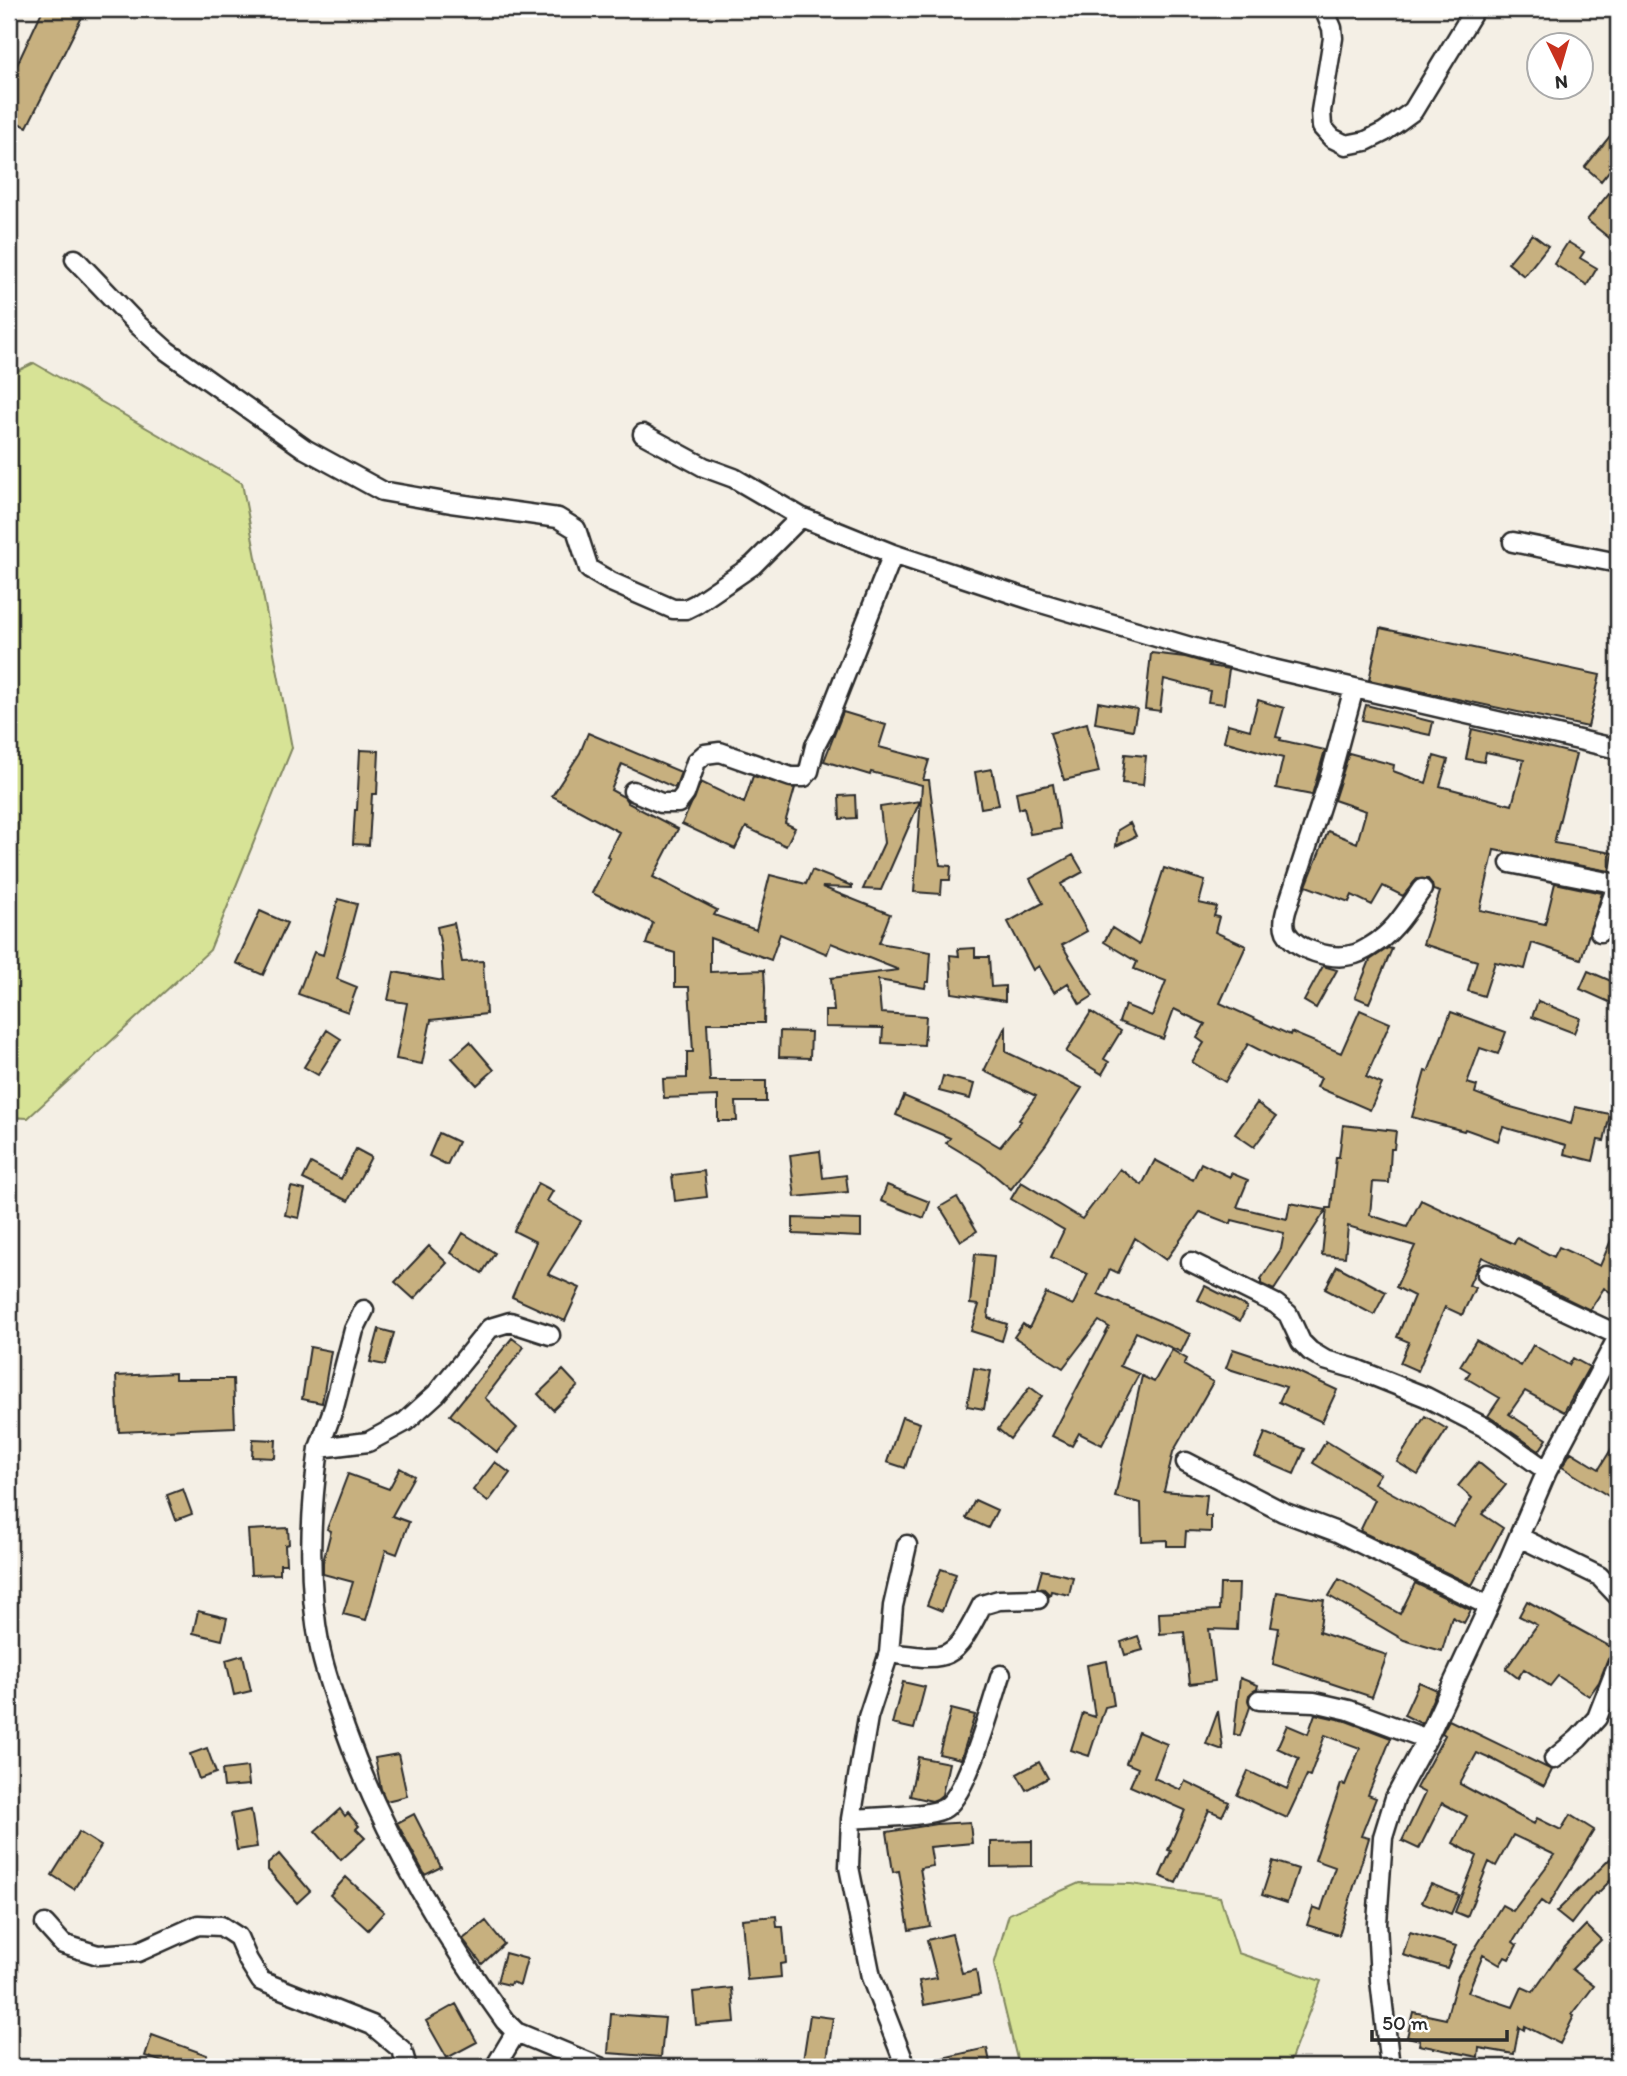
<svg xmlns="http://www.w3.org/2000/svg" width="1627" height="2076" viewBox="0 0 1627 2076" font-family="Itim,sans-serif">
<rect width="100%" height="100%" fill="#f4efe5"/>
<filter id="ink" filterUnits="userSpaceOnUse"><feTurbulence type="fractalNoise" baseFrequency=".0143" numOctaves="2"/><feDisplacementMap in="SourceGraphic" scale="14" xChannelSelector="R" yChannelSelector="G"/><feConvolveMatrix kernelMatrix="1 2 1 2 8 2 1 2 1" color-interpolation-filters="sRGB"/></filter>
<g filter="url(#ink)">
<path fill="#d7e396" stroke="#818760" stroke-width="2" d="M34 363 242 483 292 748 210 950 28 1118 9 1117V375Z
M1079 1883 1131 1884 1220 1897 1238 1953 1321 1981 1288 2067H1019L994 1965 1009 1914Z"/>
<path fill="#c7b07f" stroke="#2b2b2b" stroke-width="2" d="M43 9H86L27 127 9 119V82Z
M1618 126V160L1601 181 1585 167Z
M1618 182V245L1587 220Z
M1532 234 1548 246 1524 276 1508 263Z
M1568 242 1584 252 1580 258 1597 268 1587 285 1554 264Z
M1380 628 1600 675 1588 727 1369 680Z
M1151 653 1185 657 1210 664 1209 666 1229 669 1224 704 1208 702 1210 691 1164 679 1160 711 1145 709Z
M1258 700 1284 708 1276 737 1281 738 1280 740 1325 750 1312 795 1276 788 1283 758 1224 741 1228 724 1250 730Z
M1098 702 1137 709 1133 730 1095 723Z
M1366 705 1433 722 1430 735 1362 720Z
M843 712 886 725 879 747 929 760 923 780H929L940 865 951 866 950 880H942L941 894 914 892 922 785 871 772 870 775 824 761Z
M1087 723 1099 772 1064 780 1050 733Z
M1472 729 1576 754 1554 843 1613 853 1610 871 1494 850 1480 910 1545 924 1555 883 1602 893 1581 959 1532 943 1525 969 1495 962 1484 996 1468 991 1477 961 1423 944 1440 892 1433 890 1432 884 1428 879H1417L1403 896 1383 886 1372 905 1352 895 1349 902 1306 886 1328 831 1357 843 1366 811 1334 800 1349 753 1394 765 1393 771 1426 783 1434 756 1448 760 1440 786 1512 805 1524 760 1486 752 1484 762 1466 759Z
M588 733 681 772 675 788 622 764 611 790 624 797 628 803 678 829 653 877 717 910 714 915 756 930 770 875 806 884 812 870 852 886V888L822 887 890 914 879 943 931 952 929 982H926L925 988 878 980 881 1013 926 1016 924 1045 882 1043 883 1028 825 1027V1011H834L831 978 899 970 831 943 827 954 780 934 771 960 710 938V972L764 970 765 988 764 1023H707L710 1081H766V1102H736L737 1121H718V1096L664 1098 663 1079 687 1078V1052H693L689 987H675V953L646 944 653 923 592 893 610 858 607 856 619 832 552 796 580 753Z
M360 750 379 751 377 794H372L369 845 353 844 355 810H357Z
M1125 754 1146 756 1143 785 1122 783Z
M992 769 999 805 981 808 975 772Z
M753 776 795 788 785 823 795 828 786 846 746 827 735 849 682 824 701 782 744 803Z
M1053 784 1060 829 1030 834 1024 807 1019 809 1016 792Z
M855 795 856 818 840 819 839 796Z
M920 801 881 890 863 889 884 843 880 807Z
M1130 823 1136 836 1116 846 1118 830Z
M1073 855 1083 872 1061 884 1087 931 1062 945 1093 996 1080 1004 1068 983 1054 992 1039 966 1033 970 1008 922 1043 903 1030 879Z
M1164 868 1205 881 1199 903 1217 907 1214 916 1219 917 1215 932 1246 946 1220 1003 1290 1035 1291 1032 1341 1053 1360 1010 1390 1023 1366 1077 1382 1084 1370 1110 1317 1087 1321 1078 1279 1060 1248 1044 1225 1082 1192 1062 1204 1043 1197 1038 1205 1024 1174 1009 1163 1039 1119 1022 1125 1005 1152 1016 1166 981 1134 969 1137 962 1104 942 1112 928 1139 945Z
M338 899 357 904 337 979 357 987 348 1012 298 994 314 952 323 955Z
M260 911 287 923 263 975 236 963Z
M454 923 462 962 483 961 486 1014 431 1020 422 1064 396 1059 407 1003 388 1000 394 972 443 981 441 947 437 927Z
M975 948V957H989L991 987 1005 986V1001L952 993 950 955 959 956 958 949Z
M1388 948 1392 949 1369 1003 1355 997 1370 960Z
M1323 966 1337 970 1316 1008 1304 1001Z
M1588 971 1618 984V1006L1580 989Z
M1538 1001 1580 1018 1574 1033 1532 1017Z
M1091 1012 1121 1031 1104 1059 1109 1062 1102 1074 1066 1052Z
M1451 1012 1506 1032 1498 1054 1480 1048 1467 1083 1477 1086 1475 1093 1511 1107 1571 1124 1575 1107 1610 1114 1604 1141 1598 1140 1593 1161 1564 1154 1566 1145 1503 1127 1498 1141 1465 1129 1464 1131 1412 1117 1425 1071 1428 1072Z
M1006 1025V1052L1082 1088 1046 1144 1011 1189 981 1164 946 1143 950 1138 896 1115 904 1096 941 1112 1000 1147 1021 1121 1019 1120 1036 1096 984 1071Z
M327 1030 341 1039 318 1075 304 1067Z
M780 1031 811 1032 810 1058 779 1057Z
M470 1042 494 1070 477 1085 452 1058Z
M943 1076 974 1084 970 1099 939 1091Z
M1257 1103 1276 1117 1254 1147 1235 1134Z
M1343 1125 1396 1131 1394 1149H1391L1389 1183 1373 1182 1370 1215 1407 1227 1421 1200 1514 1244 1517 1238 1554 1257 1559 1247 1600 1266 1618 1224V1283L1612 1293 1604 1288 1590 1310 1482 1257 1469 1285 1475 1288 1462 1315 1445 1307 1418 1371 1400 1363 1409 1342 1397 1337 1414 1296 1396 1287 1415 1246 1348 1226 1345 1257 1322 1255 1327 1208H1331L1336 1157H1339Z
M439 1133 458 1142 447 1165 429 1156Z
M356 1149 371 1157 348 1201 303 1179 311 1163 341 1179Z
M820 1151 823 1178 846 1175 848 1192 795 1197 790 1155Z
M1155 1160 1193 1180 1201 1163 1230 1177 1231 1173 1248 1180 1237 1207 1287 1219 1290 1203 1326 1210 1274 1290 1261 1284V1279L1281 1249 1284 1233 1232 1220 1231 1224 1200 1212 1166 1260 1135 1238 1118 1273 1110 1269 1098 1294 1190 1334 1181 1352 1136 1332 1120 1366 1139 1374 1102 1445 1079 1433 1072 1446 1052 1436 1109 1327 1099 1321 1063 1368 1014 1337 1023 1324 1029 1328 1046 1293 1073 1305 1088 1274 1051 1257 1064 1230 1011 1199 1021 1182 1082 1219 1120 1169 1142 1185Z
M704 1171 707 1197 675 1201 672 1175Z
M538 1183 553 1191 547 1201 581 1221 548 1274 580 1288 565 1321 512 1297 536 1242 514 1231Z
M887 1185 930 1202 924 1218 881 1201Z
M291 1187 305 1190 299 1218 285 1215Z
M957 1197 977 1231 961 1241 940 1207Z
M793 1218 861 1220V1237L793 1234Z
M463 1233 495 1253 482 1273 451 1253Z
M429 1246 447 1263 414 1299 395 1282Z
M975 1254 994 1256 988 1318 1007 1324 1002 1341 971 1331 979 1305 970 1304Z
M1337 1266 1386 1292 1374 1315 1325 1289Z
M1205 1286 1247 1307 1240 1321 1198 1300Z
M379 1329 394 1333 385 1365 370 1362Z
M512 1338 524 1347 485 1398 517 1428 497 1452 450 1415Z
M1476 1340 1521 1366 1533 1345 1569 1365 1573 1358 1589 1367 1564 1412 1525 1391 1509 1414 1547 1439 1539 1451 1488 1416 1500 1398 1466 1378 1470 1372 1460 1366Z
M310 1347 331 1351 322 1403 302 1399Z
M1233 1349 1290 1368 1337 1390 1322 1422 1279 1402 1286 1387 1226 1368Z
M1172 1350 1187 1359 1184 1365 1213 1382 1173 1452 1164 1491 1207 1495 1205 1516H1211V1532L1186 1531 1185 1546H1167V1540L1142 1541 1141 1503 1115 1497 1142 1376 1154 1382Z
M974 1368 991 1371 984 1409 967 1406Z
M563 1370 578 1386 553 1410 538 1394Z
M175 1373V1379H233L235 1427 119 1432 116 1376Z
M1030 1387 1042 1396 1010 1439 998 1429Z
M1425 1416 1447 1429 1418 1475 1397 1462Z
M902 1417 920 1423 905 1468 887 1462Z
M1265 1433 1305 1449 1294 1474 1255 1457Z
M1618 1438V1502L1562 1467 1571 1452 1599 1469Z
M253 1439 276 1440 275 1458 252 1457Z
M1326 1441 1380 1474 1374 1483 1453 1527 1472 1498 1458 1486 1478 1462 1506 1485 1482 1514 1503 1528 1472 1585 1360 1531 1375 1500 1313 1463Z
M495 1462 510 1473 488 1502 473 1490Z
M400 1468 414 1476 392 1516 409 1522 397 1554 386 1550 366 1620 343 1614 353 1582 323 1574V1562L331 1531 327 1529 348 1474 389 1489Z
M183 1489 192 1514 176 1520 167 1495Z
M975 1500 997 1510 988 1528 966 1518Z
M288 1528 289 1544 285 1545 286 1564H280V1574L251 1575 248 1530Z
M941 1569 956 1574 942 1611 927 1605Z
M1042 1570 1073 1577 1069 1595 1051 1591 1050 1595 1044 1589 1037 1588Z
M1339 1579 1400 1614 1415 1583 1471 1610 1464 1623 1452 1617 1442 1651 1404 1640 1329 1596Z
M1220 1584H1239L1237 1630 1209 1629 1215 1681 1190 1684 1184 1632 1160 1634 1159 1613 1219 1610Z
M1277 1592 1324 1600 1319 1632 1387 1655 1372 1697 1273 1664 1279 1628 1271 1627Z
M1527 1601 1618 1651 1608 1659 1599 1682 1589 1696 1558 1676 1550 1686 1524 1669 1518 1678 1506 1669 1537 1625 1519 1616Z
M198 1611 227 1618 222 1640 193 1633Z
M1138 1636 1143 1650 1125 1655 1121 1642Z
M243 1655 251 1691 234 1695 226 1660Z
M1107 1661 1114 1705 1105 1707 1089 1756 1071 1750 1083 1713 1095 1717 1087 1665Z
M1240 1678 1258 1685 1257 1689 1249 1695 1248 1700 1250 1707 1240 1736 1234 1734Z
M903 1682 925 1687 914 1729 892 1724Z
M1419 1682 1437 1690 1422 1724 1404 1715Z
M951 1709 975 1715 961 1759 939 1754Z
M1218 1711 1223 1750 1206 1744Z
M1315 1714 1346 1721 1391 1738 1368 1795 1376 1798 1361 1836 1369 1838 1339 1935 1307 1925 1313 1907 1321 1910 1335 1867 1315 1860 1341 1784 1345 1785 1360 1748 1325 1735 1310 1776 1307 1775 1287 1818 1237 1795 1248 1771 1287 1789 1299 1758 1277 1748 1287 1725 1308 1734Z
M1449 1720 1552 1770 1544 1786 1490 1758V1759L1477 1753 1460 1784 1534 1824 1537 1818 1561 1830 1570 1815 1594 1830 1548 1906 1541 1901 1526 1921 1513 1942 1517 1945 1509 1959 1505 1957 1500 1965 1483 1955 1468 1992 1513 2007 1522 1987 1533 1992 1565 1947 1586 1925 1601 1940 1572 1969 1594 1986 1572 2015 1574 2016 1560 2044 1525 2026 1524 2030 1519 2027 1514 2054 1479 2048 1478 2057 1419 2045 1420 2040 1407 2037 1413 2012 1446 2019 1458 1976 1502 1905 1513 1911 1555 1855 1513 1835 1496 1866 1489 1862 1467 1917 1455 1912 1477 1856 1453 1843 1467 1816 1442 1803 1419 1849 1402 1841 1425 1793 1416 1788 1445 1735 1442 1733Z
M1138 1732 1167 1744 1154 1778 1181 1790 1185 1781 1229 1802 1222 1816 1209 1810 1176 1883 1160 1876 1171 1851 1168 1850 1185 1810 1130 1786 1138 1768 1126 1763Z
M207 1748 216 1773 199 1779 190 1754Z
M398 1754 407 1796 386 1801 381 1789 375 1758Z
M918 1757 949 1763 942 1795 937 1799 932 1801 910 1796Z
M1039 1762 1048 1778 1026 1790 1017 1774Z
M247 1767 249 1785 224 1787 222 1770Z
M340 1809 345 1816 348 1813 359 1826 356 1829 365 1838 341 1860 315 1831Z
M251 1810 257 1847 237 1850 231 1814Z
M414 1814 441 1867 425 1875 397 1823Z
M970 1822 972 1843 930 1847 933 1866 920 1868 930 1926 909 1930 899 1871 893 1872 887 1832 936 1824Z
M79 1832 101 1846 74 1889 52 1875Z
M1032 1841V1866L991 1867V1842Z
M1618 1851V1873L1597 1894 1595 1893 1571 1924 1556 1912Z
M279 1854 310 1891 297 1903 268 1870V1864Z
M1273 1861 1298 1869 1287 1903 1262 1895Z
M346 1877 384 1912 368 1930 330 1895Z
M1431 1884 1459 1895 1451 1914 1422 1902Z
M776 1916 777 1927H783L786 1963 780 1964 781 1977 747 1980 742 1919Z
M486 1921 504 1944 482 1964 463 1939Z
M1410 1932 1456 1946 1447 1968 1403 1955Z
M952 1934 962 1973 976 1970 980 1994 924 2005 919 1981 937 1978 927 1940Z
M505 1953 527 1959 520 1985 511 1982 510 1985 497 1982Z
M732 1988 735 2022 696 2025 693 1992Z
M456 2004 477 2042 447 2058 426 2021Z
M611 2014 665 2018 661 2057 608 2053Z
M810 2015 833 2018 826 2067H802Z
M152 2035 207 2055 202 2067H177L145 2056Z
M987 2048 991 2067H929V2061Z"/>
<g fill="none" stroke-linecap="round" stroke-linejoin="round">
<g stroke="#2b2b2b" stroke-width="23">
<path id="minor" d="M1324 9 1332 28 1333 38 1321 111 1322 127 1332 138 1346 145 1366 141 1384 132 1413 111 1475 9
M75 259 138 325 167 351 305 449 382 491 451 503 558 518 576 529 589 569 611 582 673 609H686L696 604 753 565 801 517 893 554 1038 602 1187 646 1268 668 1618 749
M643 434 704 467 734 478 801 517
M1513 542 1618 563
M1354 688 1331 773 1286 911C1284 918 1283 925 1286 932 1296 950 1332 960 1351 955 1357 954 1365 950 1371 946 1394 933 1407 910 1422 889
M633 791 661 803H678L685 794 696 762 705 754 720 752 791 777H804L809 771 815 746 823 731 893 554
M1510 863 1618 884
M1600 932 1618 883
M1191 1262 1276 1304 1288 1314 1301 1342 1310 1351 1325 1360 1356 1369 1426 1397 1488 1429 1547 1471
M1487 1274 1618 1335
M364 1310 354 1330 334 1407 319 1448 368 1442 405 1422 436 1394 490 1328 510 1322 550 1335
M319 1448C310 1515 307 1581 320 1648 326 1677 336 1702 345 1729 382 1834 440 1931 505 2021L516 2032 600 2067
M1186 1462 1283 1512 1337 1532 1489 1606
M1519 1537 1599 1576 1618 1596
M889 1653C950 1661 953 1662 982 1605L999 1600 1038 1599
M1259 1700 1314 1702 1349 1710 1427 1739
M1554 1759 1578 1739 1597 1718 1618 1664
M851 1819C872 1817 927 1817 943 1809 967 1798 992 1702 1001 1675
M45 1924 63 1944 98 1955 138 1952 198 1925 221 1926 238 1937 248 1960 261 1981 372 2025 402 2050 407 2067
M495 2067 516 2032
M906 2067 871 1977 849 1867 851 1819 868 1717 889 1653 893 1606 907 1545
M1390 2067 1380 1980 1377 1923 1383 1837 1395 1798 1427 1739 1489 1606 1547 1471 1618 1337"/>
</g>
<use href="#minor" stroke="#fff" stroke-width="18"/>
</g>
</g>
<rect width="1627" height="2076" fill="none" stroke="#fff" stroke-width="35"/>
<rect x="18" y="18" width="1592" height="2041" fill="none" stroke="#2b2b2b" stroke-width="2.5" filter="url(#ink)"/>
<g transform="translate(1560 66) rotate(175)"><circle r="33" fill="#ffffff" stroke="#aaaaaa" stroke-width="2"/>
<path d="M0-5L12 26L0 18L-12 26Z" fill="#c8321e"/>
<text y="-10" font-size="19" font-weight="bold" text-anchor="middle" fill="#2b2b2b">N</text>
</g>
<path d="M1372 2030v10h135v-10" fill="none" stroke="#2b2b2b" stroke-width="3.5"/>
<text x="1382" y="2030" font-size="21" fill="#2b2b2b" stroke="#ffffff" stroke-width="5" paint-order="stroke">50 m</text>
</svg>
